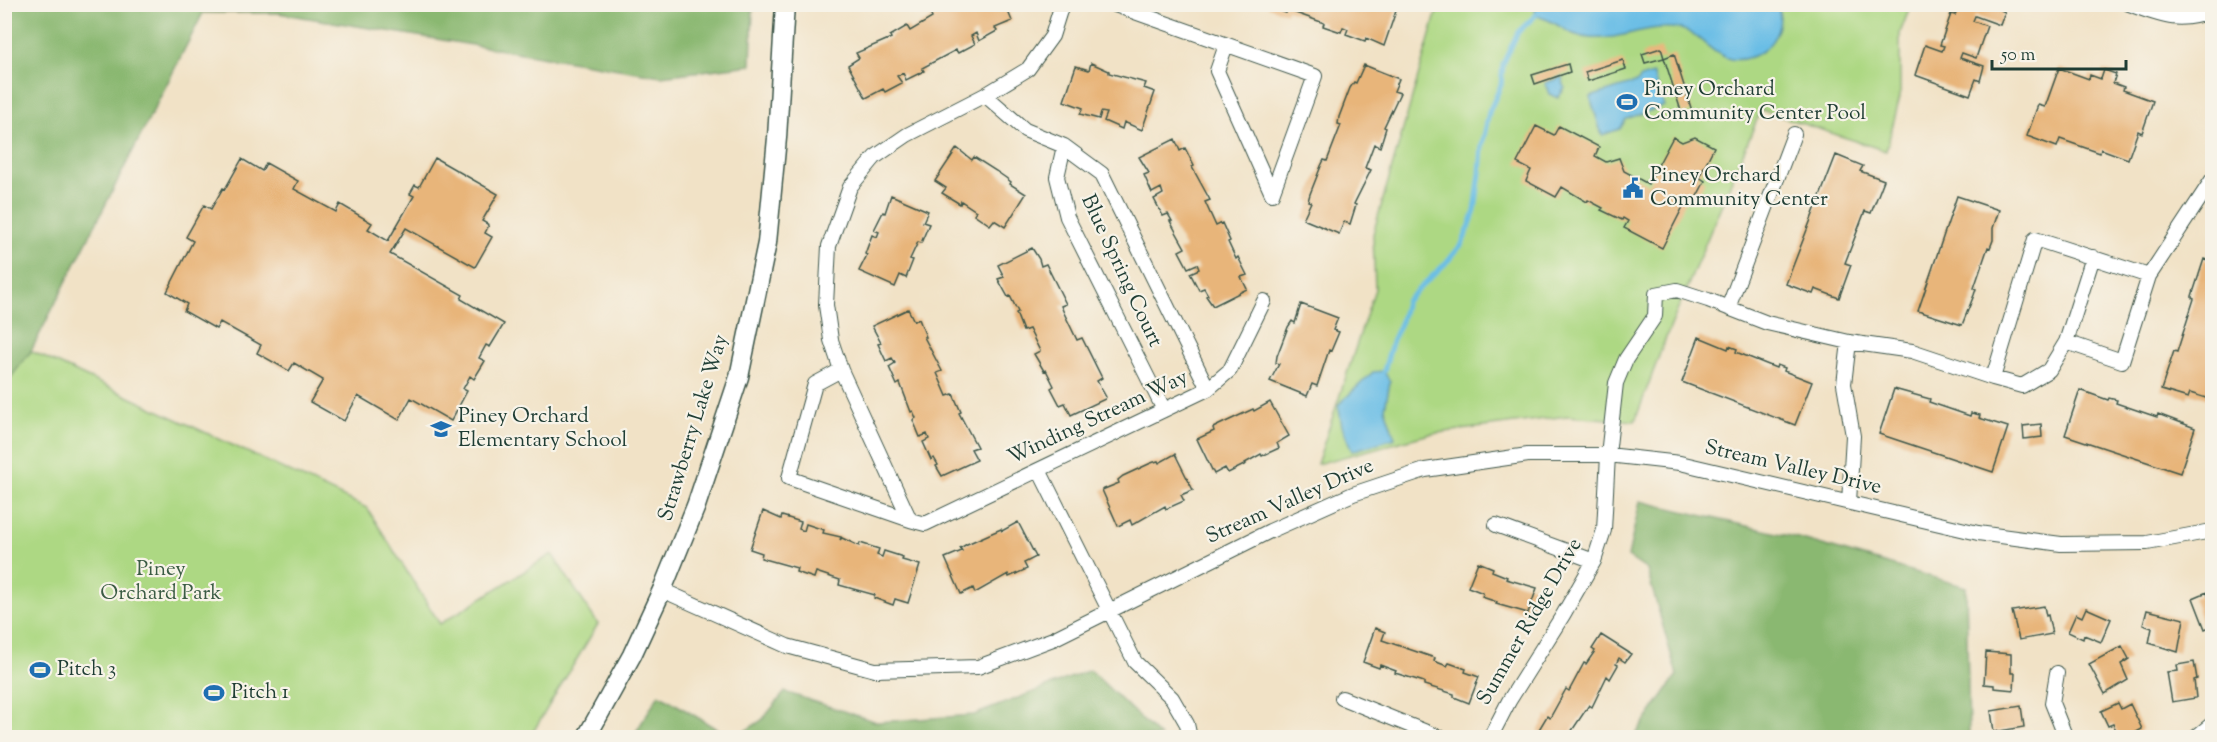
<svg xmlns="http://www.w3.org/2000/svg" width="2217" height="742" viewBox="0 0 2217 742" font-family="'Sorts Mill Goudy',serif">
<rect width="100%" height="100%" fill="#f7f3e8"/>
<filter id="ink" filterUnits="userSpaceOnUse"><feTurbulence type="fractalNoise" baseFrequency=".0167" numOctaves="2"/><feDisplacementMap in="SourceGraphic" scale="12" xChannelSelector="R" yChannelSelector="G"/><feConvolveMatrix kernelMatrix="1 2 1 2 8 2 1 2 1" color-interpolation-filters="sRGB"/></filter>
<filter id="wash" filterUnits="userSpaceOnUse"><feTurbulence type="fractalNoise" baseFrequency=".008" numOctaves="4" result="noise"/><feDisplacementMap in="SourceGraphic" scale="24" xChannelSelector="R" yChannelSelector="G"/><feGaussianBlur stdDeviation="1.35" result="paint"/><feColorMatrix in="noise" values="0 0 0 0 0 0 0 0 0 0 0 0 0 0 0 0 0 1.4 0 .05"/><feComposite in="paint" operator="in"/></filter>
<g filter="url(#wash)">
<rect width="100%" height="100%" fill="#f1e2c6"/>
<path fill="#add883" stroke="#668a5c" stroke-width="1.5" d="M1422 5H1911L1900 33V97L1886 151 1761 110 1663 345 1635 421 1567 416 1430 434 1317 464 1375 289 1373 234 1437 11Z
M31 351 367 508 440 624 552 554 598 624 530 737H5L4 385Z"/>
<path fill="#8ab871" stroke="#547a52" stroke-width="1.5" d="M5 4 753 5 751 65 661 76 278 13H203L31 351 5 385Z
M1640 501 1802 539 1966 587 1969 737H1634L1677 675 1647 570 1628 557Z
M1090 670 1160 737H736L762 720 785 692 877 722 974 715Z
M659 694 730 737H633Z"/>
<path fill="#6abee6" stroke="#447e8d" stroke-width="1.5" d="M1539 5 1777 4C1789 34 1760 64 1730 59 1712 55 1698 32 1680 29 1646 23 1621 41 1590 38 1572 37 1563 27 1548 20 1544 18 1540 18 1536 15L1535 10Z
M1653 74 1664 106 1626 119 1620 129 1602 135 1590 97 1638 82 1640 78Z
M1562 77 1565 88 1558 98 1549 94 1545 83Z
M1384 371 1390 382 1385 408 1395 438 1352 451 1342 426 1338 405 1373 372Z"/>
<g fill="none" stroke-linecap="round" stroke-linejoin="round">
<path stroke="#6abee6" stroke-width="5" d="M1384 371 1393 339 1401 321 1406 301 1447 262 1462 244 1468 230 1475 211 1480 173 1482 146 1489 112 1501 85 1503 64 1518 32 1536 15"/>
</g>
<g id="blocks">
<path fill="#e8b57a" d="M952 4H1005L1012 21 995 28 997 31 979 41 976 33 971 36 975 44 958 53 956 50 922 68 924 71 906 80 903 73 897 76 902 83 885 92 883 89 866 98 848 65 859 58 856 53 891 38 890 36 907 26 910 31 932 18 930 13Z
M1268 4H1388L1397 8 1384 46 1366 38 1365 41 1346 34 1348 29 1343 27 1341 32 1323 26 1324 23 1287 10 1286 13 1268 7Z
M1943 4H2003L2001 10 2005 12 2000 25 1975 16 1973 21 1987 26 1976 58 1962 53 1960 58 1984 66 1980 81 1976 79 1970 95 1915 75 1925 45 1942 51 1944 46 1940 45 1951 14 1955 15 1957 10Z
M1661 48 1664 58 1645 63 1642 54Z
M1674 54 1692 111 1682 114 1664 58Z
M1623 60 1626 69 1588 81 1585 72Z
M1091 63 1109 71V73L1146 83 1144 88 1155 92 1142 130 1124 122 1122 129 1104 121 1107 113 1101 112 1099 119 1080 114 1083 108 1064 101 1076 66 1089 70Z
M1568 64 1570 72 1535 84 1532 75Z
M1364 65 1399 79 1394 91 1400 93 1384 127 1386 128 1380 147 1374 144 1365 168 1371 170 1354 204 1356 205 1350 224 1344 222 1339 234 1303 219 1311 202 1308 201 1310 194 1321 166 1324 160 1327 161 1341 125 1338 124 1339 117 1350 88 1354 82 1356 83Z
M2059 68 2089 79 2090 75 2101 79 2104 70 2116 74 2113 83 2124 87 2123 90 2153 101 2142 133 2138 131 2128 159 2101 149 2100 153 2060 139 2057 147 2027 136 2038 105 2045 107Z
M1536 126 1554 135 1559 126 1599 147 1595 156 1606 162 1619 158 1624 171 1648 184 1673 137 1682 142 1695 137 1714 147 1699 177 1705 181 1695 200 1688 197 1662 248 1624 228 1628 221 1623 218 1622 220 1601 210 1603 208 1588 200 1587 202 1562 187 1556 197 1526 181 1531 170 1517 163Z
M1175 139 1180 151 1185 148 1194 166 1192 167 1210 200 1205 202 1216 226 1222 223 1230 241 1228 242 1236 259 1238 257 1247 275 1241 277 1247 289 1213 306 1206 296 1208 295 1204 288 1199 290 1190 273 1199 269 1197 264 1188 268 1179 251 1185 248 1170 221H1172L1168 214 1163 216 1154 199 1163 194 1161 188 1152 193 1144 175 1149 173 1139 157Z
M957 148 972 160 974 157 996 171 1006 178 1011 182 1010 184 1026 194 1005 227 994 220 990 225 974 214 976 211 961 201 960 204 942 193 946 188 935 181Z
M1836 155 1863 166 1860 171 1884 180 1871 213 1865 211 1845 263 1851 265 1839 298 1815 289 1813 294 1786 284Z
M435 158 498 194 482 221 489 225 485 233 492 237 475 267 406 228 390 254 463 295 461 299 504 324 490 347 486 345 479 358 485 361 474 379 470 376 463 389 467 391 451 421 411 398 399 420 358 396 344 421 310 402 323 380 294 363 289 371 257 353 261 345 220 322 216 329 184 311 187 304 167 292 193 241 186 237 204 205 211 209 223 188 225 189 242 159 262 171 266 163 298 181 294 189 336 212 340 204 372 223 368 229 388 241 414 196 410 194 415 185 419 187Z
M891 195 928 211 923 222 929 224 921 243 918 242 910 259 913 260 906 278 900 275 895 287 859 271 867 255 865 254 872 235 877 237 879 232 874 230 883 212 885 213Z
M1957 196 1999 210 1993 228V240L1990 248 1988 247 1974 288 1976 289 1974 295 1962 325 1918 311Z
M1032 248 1039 259 1041 266 1046 264 1066 304 1061 306 1064 313 1077 340 1082 338 1102 378 1097 381 1106 397 1105 399 1071 415 1065 403 1060 405 1051 388 1054 386 1046 370 1044 371 1034 354 1040 351 1029 329 1023 331 1016 313 1018 312 1010 296 1008 297 998 279 1004 277 998 265Z
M2204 259 2212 262V400L2190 393 2188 398 2161 390 2174 351 2177 352 2194 299 2192 298V296Z
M1301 304 1338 318 1333 330 1339 332 1331 351 1329 350 1317 386 1312 384 1307 396 1270 381 1279 364 1276 363 1277 356 1288 327 1292 321 1295 323Z
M908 309 914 321 919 319 926 337H924L942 371 937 373 947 396 953 394 961 412 959 413 977 447 971 449 977 460 942 476 936 466 938 465 934 458 931 460 923 442 929 439 927 434 920 437 913 420 916 418 913 411 911 412 900 383 897 385 889 367 895 363 892 358 886 361 878 344 881 343 872 326Z
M1699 337 1728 349 1729 346 1737 349 1736 352 1776 368 1777 365 1785 368 1784 371 1812 382 1795 425 1682 382Z
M1894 389 1930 399 1929 402 1970 416 1971 413 1980 415 1979 418 2008 427 1993 472 1879 434Z
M2080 390 2108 400 2109 398 2117 400 2116 403 2157 417 2158 414 2195 428 2180 473 2065 435Z
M1270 402 1289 436 1277 443 1279 448 1262 456 1261 454 1245 463 1246 464 1228 473 1225 468 1214 474 1197 439 1214 431 1213 428 1219 425 1253 409 1254 411Z
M2041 424 2042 437 2024 439 2023 426Z
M1175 454 1193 490 1181 495 1184 501 1166 509 1165 506 1132 525 1130 520 1118 526 1102 490 1119 483 1118 480 1123 476 1151 463 1158 461 1159 463Z
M763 511 781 519 782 516 801 522 799 529 804 531 806 524 824 530 823 533 841 537 840 540 842 538 859 546 860 543 879 549 877 555 882 557 884 551 903 557 902 560 920 565 908 603 895 599 893 605 874 598 875 595 839 585 840 580 816 572 814 578 796 572 797 568 761 558 762 553 750 549Z
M1018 522 1036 557 1024 563 1027 569 1009 577 1008 574 975 593 973 588 961 594 945 558 962 551 960 548 967 544 1001 529 1002 531Z
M1478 562 1493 568 1492 571 1507 577 1506 579 1537 588 1528 613 1496 604 1497 602 1482 597 1483 593 1468 587Z
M2207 592 2210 601 2212 600V626L2205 629 2193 598Z
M2044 606 2046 616 2048 615 2052 634 2019 640 2012 611Z
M2086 608 2111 619 2101 642 2084 635 2083 639 2068 632 2076 614 2082 617Z
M2147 610 2184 619 2178 652 2149 643 2152 628 2143 625Z
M1375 628 1385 632 1382 640 1435 658 1434 661 1447 666 1449 663 1466 669 1465 672 1479 677 1469 703 1454 697V694L1424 685V682L1421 681 1395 673 1396 671 1380 665 1379 668 1363 662Z
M1601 635 1631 654 1625 662 1619 658 1616 664 1618 665 1610 679 1607 676 1592 707 1589 705 1567 738H1549L1538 731 1547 716 1550 718 1566 689 1569 691 1584 663 1586 664 1595 651 1592 649Z
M2122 646 2129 659 2121 664 2128 680 2105 694 2089 664Z
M1986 652 2011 654V673H2015L2014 690 1994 688V685L1984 684Z
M2194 662 2197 679 2194 680 2196 698 2172 702 2167 672 2178 671 2177 665Z
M2118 703 2121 709 2130 704 2142 729 2126 738H2120L2113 724 2108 726 2101 711Z
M2021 706 2024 727 1994 732 1991 711Z"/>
</g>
</g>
<g filter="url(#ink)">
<use href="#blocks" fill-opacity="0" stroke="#3e564a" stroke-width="1.5"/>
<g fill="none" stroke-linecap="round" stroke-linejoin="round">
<g stroke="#3e564a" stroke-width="16">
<path id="minor" d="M1062 4 1052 36 1028 69 985 95 907 135 875 157 850 187 829 246 826 305 831 340 841 370 910 520 925 524 1208 389 1230 370 1264 301
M1112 4 1315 76 1272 194 1217 71 1226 45
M2129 4C2162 16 2178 24 2212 11
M985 95 1025 130 1064 146 1102 174 1208 389
M1064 146 1057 177 1067 217 1164 410
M2149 276 2035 239 1993 378 2022 386 2049 370 2066 342 2122 361 2149 276 2212 180
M1728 308 1794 134
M2066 342 2093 257
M841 370 815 384 789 478 910 520
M1039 470 1135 662 1172 698 1187 724 1190 738
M1849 502 1853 436 1844 384 1849 342
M1496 525 1594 561
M662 590 787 646 875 670 978 667 1053 639 1270 531 1353 494 1425 470 1528 455H1608L1680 463 1978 533 2061 544 2147 543 2212 531
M2057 673 2052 703 2066 738
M1342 698 1441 738
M1490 738 1509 701 1563 615 1594 561 1604 530 1608 455 1616 383 1626 359 1655 316 1656 294 1677 290 1708 300 1767 323 1849 342 1912 351 1993 378
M2195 738 2212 724"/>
</g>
<g stroke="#3e564a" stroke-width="21">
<path id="tertiary" d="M586 738 632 655 662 590 696 506 739 377 767 243 777 138 785 4"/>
</g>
<use href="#minor" stroke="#fff" stroke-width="14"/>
<use href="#tertiary" stroke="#fff" stroke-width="18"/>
</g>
</g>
<defs>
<g id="stadium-bare" transform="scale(1.62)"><path d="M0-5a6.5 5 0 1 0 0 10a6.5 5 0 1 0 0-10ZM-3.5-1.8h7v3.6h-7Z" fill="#1f6fb2" stroke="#f7f3e8" stroke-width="2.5" paint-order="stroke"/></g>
<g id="civic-bare" transform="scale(1.62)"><path d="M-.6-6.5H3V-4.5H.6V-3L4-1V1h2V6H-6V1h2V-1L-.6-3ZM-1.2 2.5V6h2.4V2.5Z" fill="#1f6fb2" stroke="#f7f3e8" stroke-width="2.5" paint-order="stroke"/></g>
<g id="school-bare" transform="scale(1.62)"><path d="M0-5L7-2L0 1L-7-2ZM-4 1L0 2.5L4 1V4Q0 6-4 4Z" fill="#1f6fb2" stroke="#f7f3e8" stroke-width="2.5" paint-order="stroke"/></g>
</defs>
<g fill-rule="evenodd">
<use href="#stadium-bare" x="1627" y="102"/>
<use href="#civic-bare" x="1633" y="188"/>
<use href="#school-bare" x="441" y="429"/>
<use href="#stadium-bare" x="40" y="670"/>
<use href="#stadium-bare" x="214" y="693"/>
</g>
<g text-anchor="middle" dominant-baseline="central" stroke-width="4.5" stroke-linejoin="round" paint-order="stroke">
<g font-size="21" fill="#1f3d34" stroke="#f7f3e8" text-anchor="start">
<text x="1644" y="90">Piney Orchard<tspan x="1644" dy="24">Community Center Pool</tspan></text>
<text x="1650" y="176">Piney Orchard<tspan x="1650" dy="24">Community Center</tspan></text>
<text x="458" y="417">Piney Orchard<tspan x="458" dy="24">Elementary School</tspan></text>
<text x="57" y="670">Pitch 3</text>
<text x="231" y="693">Pitch 1</text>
</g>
<g font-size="21" fill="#1f3d34" stroke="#f7f3e8">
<text transform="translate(1121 271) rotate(65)">Blue Spring Court</text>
<text transform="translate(1098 418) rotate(-25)">Winding Stream Way</text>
<text transform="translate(694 428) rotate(-73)">Strawberry Lake Way</text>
<text transform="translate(1793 468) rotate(13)">Stream Valley Drive</text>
<text transform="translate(1290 502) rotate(-24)">Stream Valley Drive</text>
<text transform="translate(1530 622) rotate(-60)">Summer Ridge Drive</text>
</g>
<g font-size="21" fill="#3b5c44" stroke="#f7f3e8">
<text x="161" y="570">Piney<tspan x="161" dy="24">Orchard Park</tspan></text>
</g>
</g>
<rect width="2217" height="742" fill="none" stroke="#f7f3e8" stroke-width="24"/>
<path d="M1992 60v9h134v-9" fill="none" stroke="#1f3d34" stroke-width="3"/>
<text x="2001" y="60" font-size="18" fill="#1f3d34" stroke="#f7f3e8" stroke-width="4.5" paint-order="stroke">50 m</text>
</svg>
